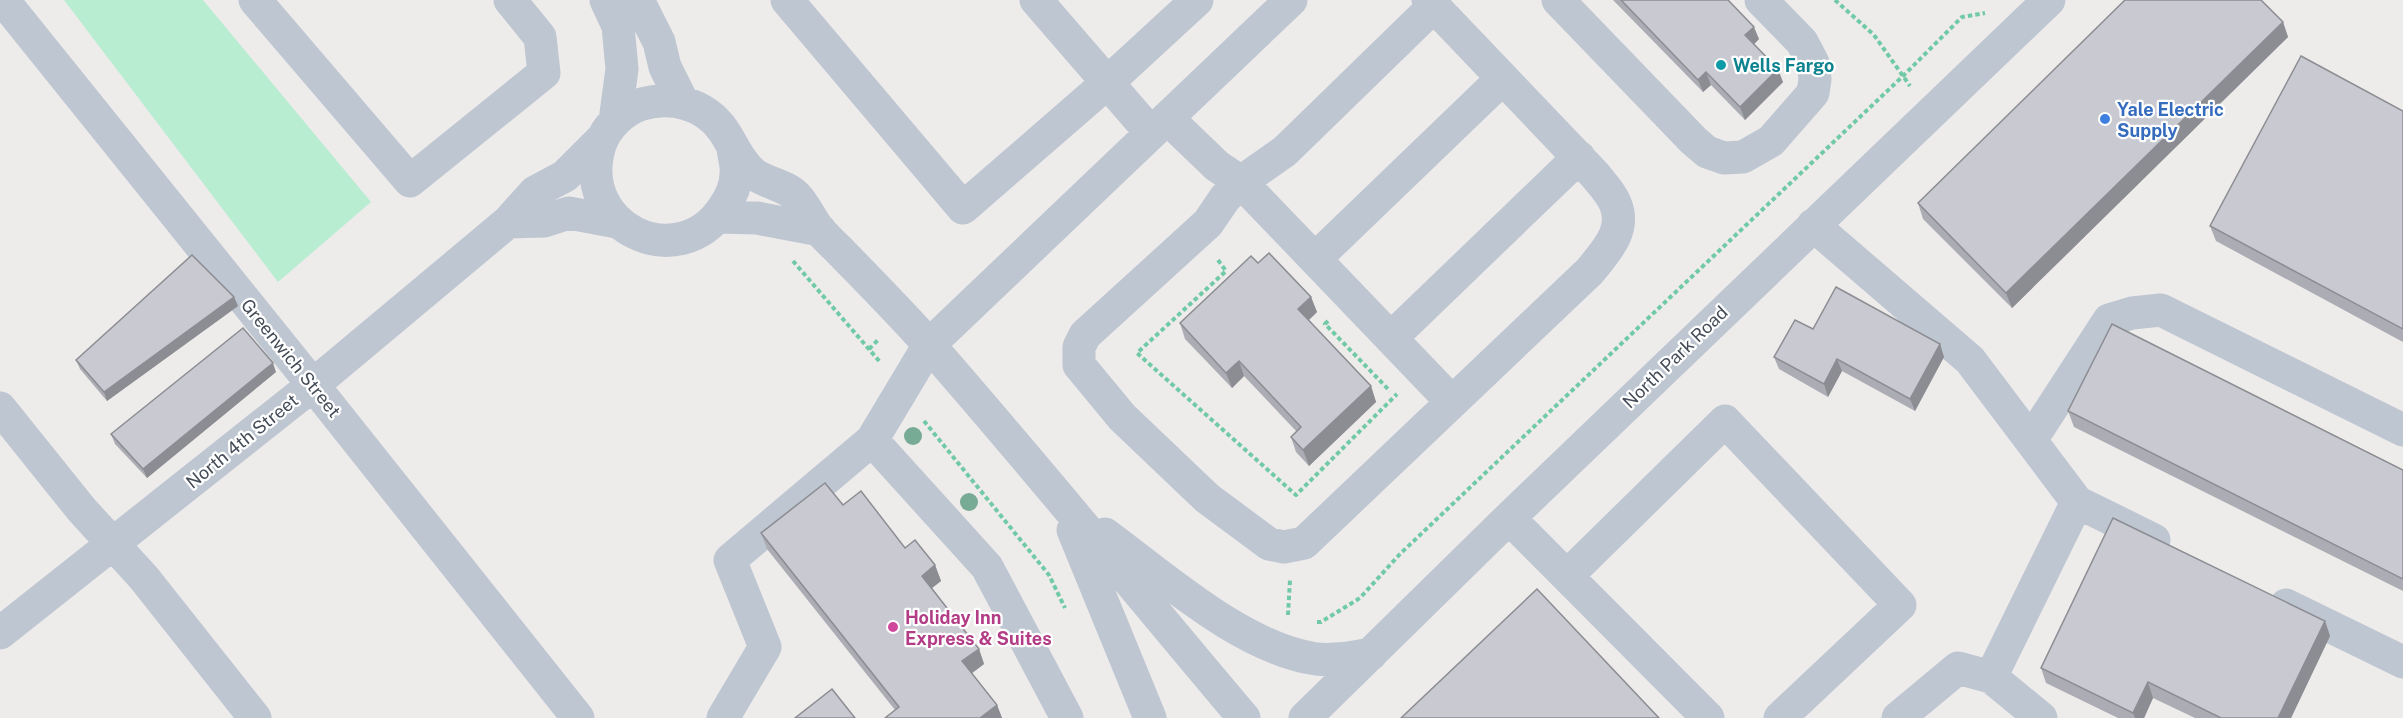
<svg xmlns="http://www.w3.org/2000/svg" width="2403" height="718" viewBox="0 0 2403 718" font-family="'Public Sans',sans-serif">
<rect width="100%" height="100%" fill="#eeebeb"/>
<path fill="#b8edd2" d="M64 0H203L371 202 278 282Z"/>
<g fill="none" stroke-linecap="round" stroke-linejoin="round">
<path stroke="#71caa7" stroke-width="4" stroke-dasharray="4.5 3" stroke-linecap="butt" d="M1835 0 1874 35 1910 86
M1218 260 1226 271 1137 353 1296 495 1397 394
M793 261 880 362
M1328 321 1325 324 1390 391
M869 349 879 339
M924 421 1049 575 1065 608
M1288 615 1290 580
M1317 622H1321L1360 598 1400 554 1903 76 1962 17 1985 13"/>
<path stroke="#bec6d1" stroke-width="33" d="M3 0 313 385 578 718
M255 0 410 181 544 73 540 37 510 0
M606 0 618 26 622 69 615 121
M638 0 659 42 665 67 682 101
M787 0 963 208 1107 83 1197 0
M1036 0 1151 133
M1558 0 1694 141 1707 152 1724 158 1743 157 1771 141 1813 93 1815 79 1813 63 1802 42 1761 0
M1434 6 1285 151 1241 182 1452 402
M1167 118 1217 166 1241 182 1225 198 1208 223 1085 335 1079 347V365L1122 417 1207 498 1269 544 1284 547 1304 543 1590 271C1606 251 1627 230 1615 203 1611 193 1602 184 1595 175L1428 0
M733 149C734 157 737 166 736 173 736 186 731 197 724 207 679 277 574 227 600 145 606 127 623 110 642 104 671 96 704 103 723 130 733 144 739 163 754 174 766 183 786 185 797 197 805 206 810 217 817 227 823 235 831 242 838 249 869 281 901 313 930 346 1037 468 1139 594 1244 718
M718 217 757 218 820 230
M508 222 544 221 569 213 617 222
M1813 225 1970 360 2077 502 1991 677 1958 668 1898 718
M1315 259 1502 79
M1391 338 1579 157
M0 408 82 510 144 578 255 718
M872 440 987 567 1067 718
M2031 440 2109 320 2132 313 2161 310 2403 430
M2077 502 2154 540
M1509 518 1708 718
M1073 530 1150 718
M1105 534C1165 578 1242 648 1316 659 1335 661 1352 658 1371 654
M1567 576 1725 421 1900 605 1780 718
M2286 605 2403 662
M0 633 313 385 508 222 535 192 565 176 602 139
M1991 677 2041 718
M723 718 765 647 730 560 872 440 929 345 1291 0
M1305 718 1509 518 2049 0"/>
</g>
<g fill="#78ab96">
<circle cx="913" cy="436" r="9"/>
<circle cx="969" cy="502" r="9"/>
</g>
<path fill="#acadb4" d="M1613 0H1728L1759 39 1754 44 1783 82 1745 120 1711 85 1703 92Z
M2283 22 2288 37 2012 308 1923 219 1918 203Z
M2403 111V342L2216 241 2210 226Z
M1258 263 1311 297 1317 312 1308 320 1371 386 1376 402 1309 466 1296 452 1291 437 1297 432 1244 376 1232 388 1185 339 1180 323Z
M234 297 238 306 107 401 80 369 76 360Z
M1813 329 1940 344 1944 357 1915 411 1842 371 1828 397 1779 369 1774 357Z
M276 372 147 478 115 444 111 434Z
M2068 411 2403 470V591L2074 427Z
M843 505 905 548 935 565 941 581 932 588 979 649 984 664 972 673 997 705 1002 718H885L895 710 767 549 761 533Z
M2325 621 2330 636 2291 718H2195L2153 698 2144 718H2118L2046 683 2041 668Z"/>
<path fill="#8c8d92" d="M2283 22 2288 37 2012 308 2006 293Z
M1754 27 1759 39 1750 48 1745 35Z
M1778 69 1783 82 1745 120 1740 107Z
M1706 72 1711 85 1703 92 1698 80Z
M234 297 238 306 107 401 104 392Z
M1311 297 1317 312 1304 325 1298 309Z
M1940 344 1944 357 1915 411 1910 399Z
M1837 359 1842 371 1828 397 1824 384Z
M1239 361 1244 376 1232 388 1226 373Z
M273 363 276 372 147 478 143 469Z
M1371 386 1376 402 1309 466 1303 450Z
M935 565 941 581 928 591 922 576Z
M2325 621 2330 636 2291 718H2278Z
M979 649 984 664 968 676 962 661Z
M2148 682 2153 698 2144 718H2135L2133 713Z
M997 705 1002 718H980Z"/>
<path fill="#c8c9d1" stroke="#8c8d92" stroke-width="1.5" d="M1621 0H1728L1754 27 1745 35 1778 69 1740 107 1706 72 1698 80Z
M2125 0H2261L2283 22 2006 293 1918 203Z
M2301 56 2403 111V329L2210 226Z
M1269 253 1311 297 1298 309 1371 386 1303 450 1291 437 1301 427 1239 361 1226 373 1180 323 1251 256 1258 263Z
M192 255 234 297 104 392 76 360Z
M1836 287 1940 344 1910 399 1837 359 1824 384 1774 357 1795 320 1813 329Z
M2112 324 2403 470V579L2068 411Z
M243 328 273 363 143 469 111 434Z
M825 483 843 505 861 491 905 548 915 540 935 565 922 576 979 649 962 661 997 705 980 718H885L899 707 761 533Z
M2113 518 2325 621 2278 718H2221L2148 682 2133 713 2041 668Z
M1537 589 1659 718H1401Z
M832 689 855 718H795Z"/>
<circle fill="#0f9aa8" stroke="#fff" stroke-width="2" cx="1721" cy="65" r="6"/>
<circle fill="#3f7fe0" stroke="#fff" stroke-width="2" cx="2105" cy="119" r="6"/>
<circle fill="#d1479c" stroke="#fff" stroke-width="2" cx="893" cy="627" r="6"/>
<g text-anchor="middle" dominant-baseline="central" stroke-width="4.5" stroke-linejoin="round" paint-order="stroke">
<g font-size="18" font-weight="bold" fill="#0d838f" stroke="#fff" text-anchor="start">
<text x="1733" y="65">Wells Fargo</text>
</g>
<g font-size="18" font-weight="bold" fill="#366cbe" stroke="#fff" text-anchor="start">
<text x="2117" y="109">Yale Electric<tspan x="2117" dy="21">Supply</tspan></text>
</g>
<g font-size="18" fill="#444c58" stroke="#fff">
<text transform="translate(1675 357) rotate(-44)">North Park Road</text>
<text transform="translate(291 358) rotate(51)">Greenwich Street</text>
<text transform="translate(242 441) rotate(-39)">North 4th Street</text>
</g>
<g font-size="18" font-weight="bold" fill="#b23c85" stroke="#fff" text-anchor="start">
<text x="905" y="617">Holiday Inn<tspan x="905" dy="21">Express &amp; Suites</tspan></text>
</g>
</g>
</svg>
